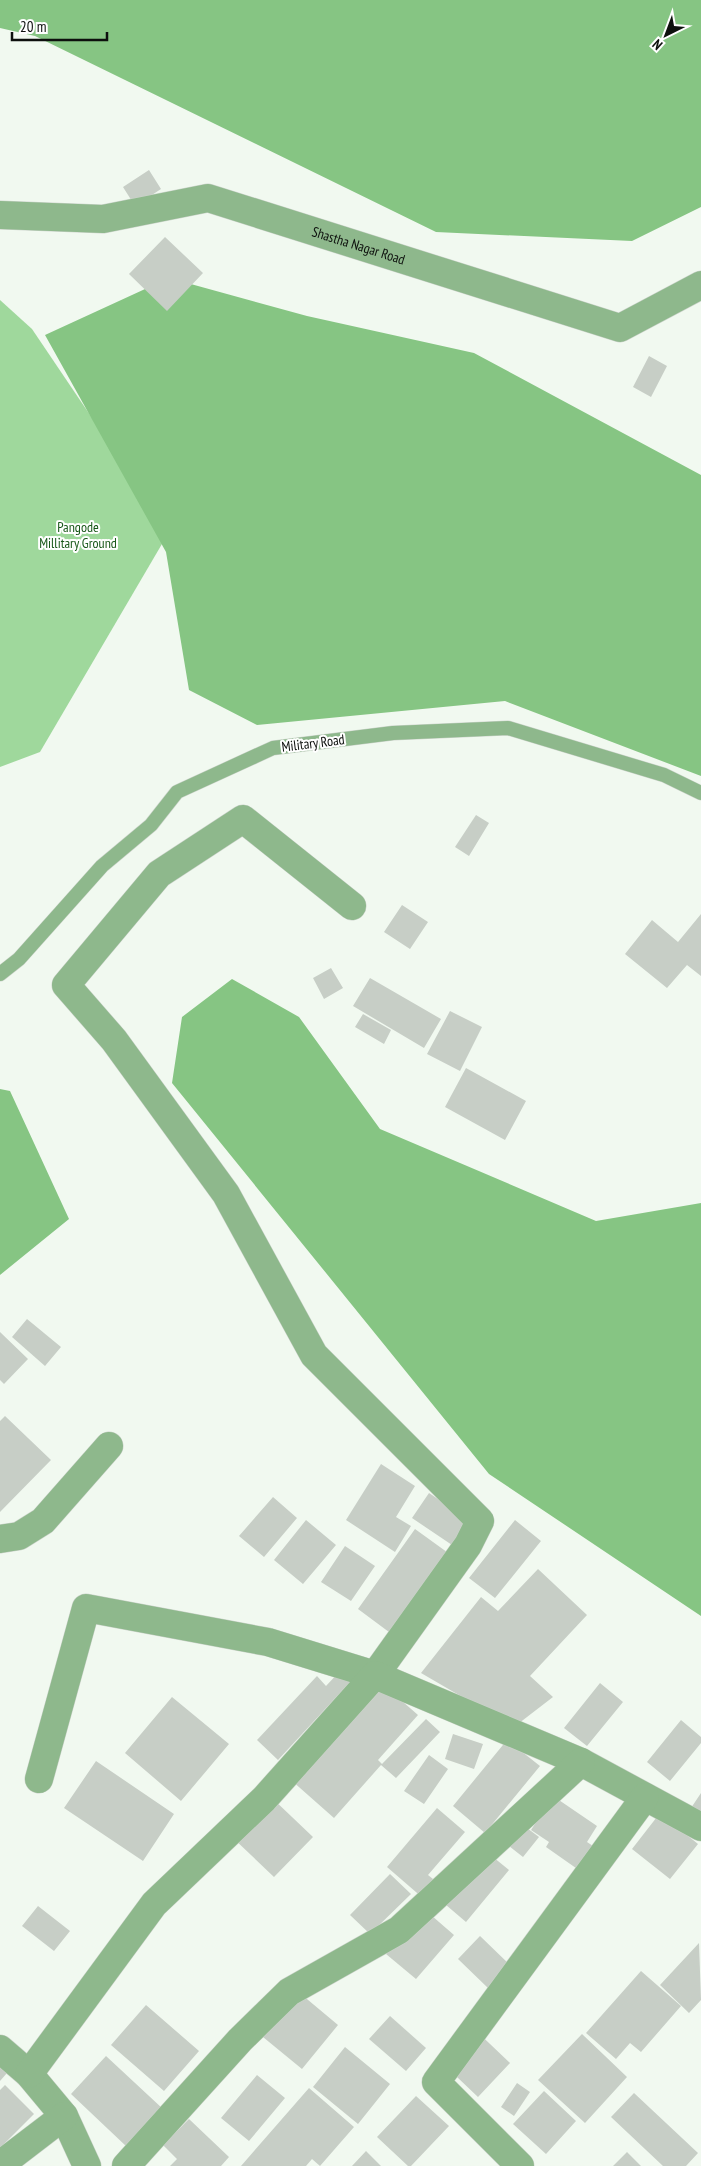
<svg xmlns="http://www.w3.org/2000/svg" width="701" height="2166" viewBox="0 0 701 2166" font-family="'PT Sans Narrow',sans-serif">
<rect width="100%" height="100%" fill="#f1f9f0"/>
<path fill="#9fd89c" d="M0 300 32 329 169 532 40 752 0 767Z"/>
<path fill="#86c583" d="M0 0H701V207L632 241 436 232 35 36 0 28Z
M169 278 307 316 474 353 701 475V776L505 701 257 725 189 690 166 552 45 335Z
M232 979 299 1017 380 1129 596 1221 701 1203V1616L489 1474 172 1083 182 1017Z
M0 1089 10 1091 69 1219 0 1275Z"/>
<path fill="#c7cec6" d="M149 170 161 189 135 206 123 187Z
M165 237 203 273 167 311 129 274Z
M649 356 667 366 651 397 633 387Z
M476 815 489 823 469 856 455 847Z
M402 905 428 922 410 949 384 932Z
M701 914V976L687 965 667 988 625 954 652 920 678 942Z
M331 968 343 988 324 999 313 978Z
M370 978 441 1019 424 1048 353 1006Z
M450 1011 482 1027 460 1071 427 1054Z
M363 1014 391 1030 384 1044 355 1027Z
M466 1068 526 1101 505 1140 445 1107Z
M27 1319 61 1347 45 1366 12 1337Z
M0 1332 28 1359 4 1384 0 1380Z
M5 1416 51 1460 0 1512V1421Z
M381 1464 415 1486 396 1517 411 1526 395 1552 346 1520Z
M429 1493 469 1520 452 1545 412 1518Z
M273 1497 297 1518 264 1557 239 1536Z
M306 1520 336 1545 303 1584 274 1560Z
M515 1520 541 1541 495 1598 469 1578Z
M415 1529 451 1555 393 1635 358 1609Z
M345 1546 375 1566 351 1601 321 1582Z
M538 1569 587 1615 530 1676 553 1697 514 1727 421 1673 481 1597 498 1611Z
M340 1671 351 1681 278 1760 257 1740 317 1676 326 1686Z
M379 1681 418 1715 378 1760 382 1764 426 1719 440 1732 396 1778 381 1765 334 1818 291 1780Z
M600 1683 623 1702 587 1746 564 1728Z
M172 1697 229 1744 181 1801 125 1753Z
M681 1720 701 1737V1743L670 1781 647 1762Z
M453 1734 483 1744 474 1769 445 1759Z
M507 1740 540 1766 485 1833 453 1806Z
M429 1755 448 1769 424 1804 404 1791Z
M96 1761 174 1814 143 1861 64 1808Z
M701 1793V1814L691 1808Z
M553 1796 597 1826 587 1842 599 1850 583 1873 546 1847 549 1842 531 1830Z
M271 1797 313 1837 274 1877 232 1837Z
M437 1808 465 1832 428 1875 438 1883 424 1899 387 1867Z
M660 1813 698 1844 670 1879 632 1849Z
M519 1822 539 1837 523 1857 504 1842Z
M482 1848 509 1870 466 1922 439 1899Z
M390 1874 411 1894 370 1934 350 1915Z
M38 1906 70 1931 54 1951 22 1926Z
M424 1909 454 1935 416 1979 386 1954Z
M480 1936 510 1965 488 1988 458 1959Z
M699 1943 701 2000 689 2013 660 1985Z
M641 1971 681 2006 641 2052 630 2043 616 2059 586 2033Z
M289 1984 338 2025 302 2069 252 2028Z
M146 2005 199 2051 164 2091 111 2045Z
M390 2016 426 2048 406 2071 369 2039Z
M469 2024 510 2063 478 2097 437 2058Z
M582 2034 627 2077 585 2123 538 2080Z
M345 2047 390 2084 358 2124 313 2087Z
M106 2056 163 2109 127 2147 71 2094Z
M0 2067 7 2073 0 2081Z
M257 2075 285 2098 249 2141 221 2118Z
M517 2083 530 2092 514 2116 501 2107Z
M5 2085 34 2114 0 2148V2090Z
M309 2088 354 2127 320 2166 312 2159 306 2166H241Z
M544 2091 576 2121 546 2154 513 2124Z
M634 2093 698 2153 686 2166H663L611 2117Z
M416 2096 449 2126 411 2166H408L377 2137Z
M189 2119 229 2157 221 2166H170L177 2159 163 2145Z
M366 2151 381 2166H352Z
M627 2152 641 2166H613Z"/>
<g fill="none" stroke-linecap="round" stroke-linejoin="round">
<g stroke="#cdd4cc" stroke-width="15">
<path id="service" d="M0 974 19 959 102 866 151 825 177 792 273 748 393 733 508 728 664 775 701 793"/>
</g>
<g stroke="#cdd4cc" stroke-width="29">
<g id="minor">
<path id="s1" d="M0 215 103 219 208 198 620 328 701 285"/>
<path d="M0 1539 19 1536 43 1521 109 1446"/>
<path d="M39 1779 86 1608 268 1642 375 1675 468 1545 480 1521 314 1355 226 1194 114 1040 66 985 159 874 243 819 352 906"/>
<path d="M0 2049 29 2074 64 2116 87 2166"/>
<path d="M29 2074 154 1904 264 1799 375 1675 581 1762 701 1827"/>
<path d="M0 2165 64 2116"/>
<path d="M126 2166 240 2040 289 1992 399 1930 581 1762"/>
<path d="M520 2166 436 2082 645 1797"/>
</g>
</g>
<use href="#service" stroke="#8eb88c" stroke-width="14"/>
<use href="#minor" stroke="#8eb88c" stroke-width="28"/>
</g>
<g text-anchor="middle" dominant-baseline="central" stroke-width="4" stroke-linejoin="round" paint-order="stroke">
<g font-size="14" fill="#0d100d" stroke="#fff">
<text stroke="none"><textPath href="#s1" startOffset="368">Shastha Nagar Road</textPath></text>
<text transform="translate(313 743) rotate(-7)">Military Road</text>
</g>
<g font-size="14" fill="#185819" stroke="#fff">
<text x="78" y="527">Pangode<tspan x="78" dy="16">Millitary Ground</tspan></text>
</g>
</g>
<g transform="translate(666 35) rotate(222)" stroke="#ffffff" stroke-width="4" paint-order="stroke">
<path d="M0-4L9 19L0 12L-9 19Z" fill="#0d100d"/>
<text y="-8" font-size="14" font-weight="bold" text-anchor="middle" fill="#0d100d">N</text>
</g>
<path d="M12 32v8h95v-8" fill="none" stroke="#0d100d" stroke-width="2.5"/>
<text x="20" y="32" font-size="15" fill="#0d100d" stroke="#ffffff" stroke-width="4" paint-order="stroke">20 m</text>
</svg>
